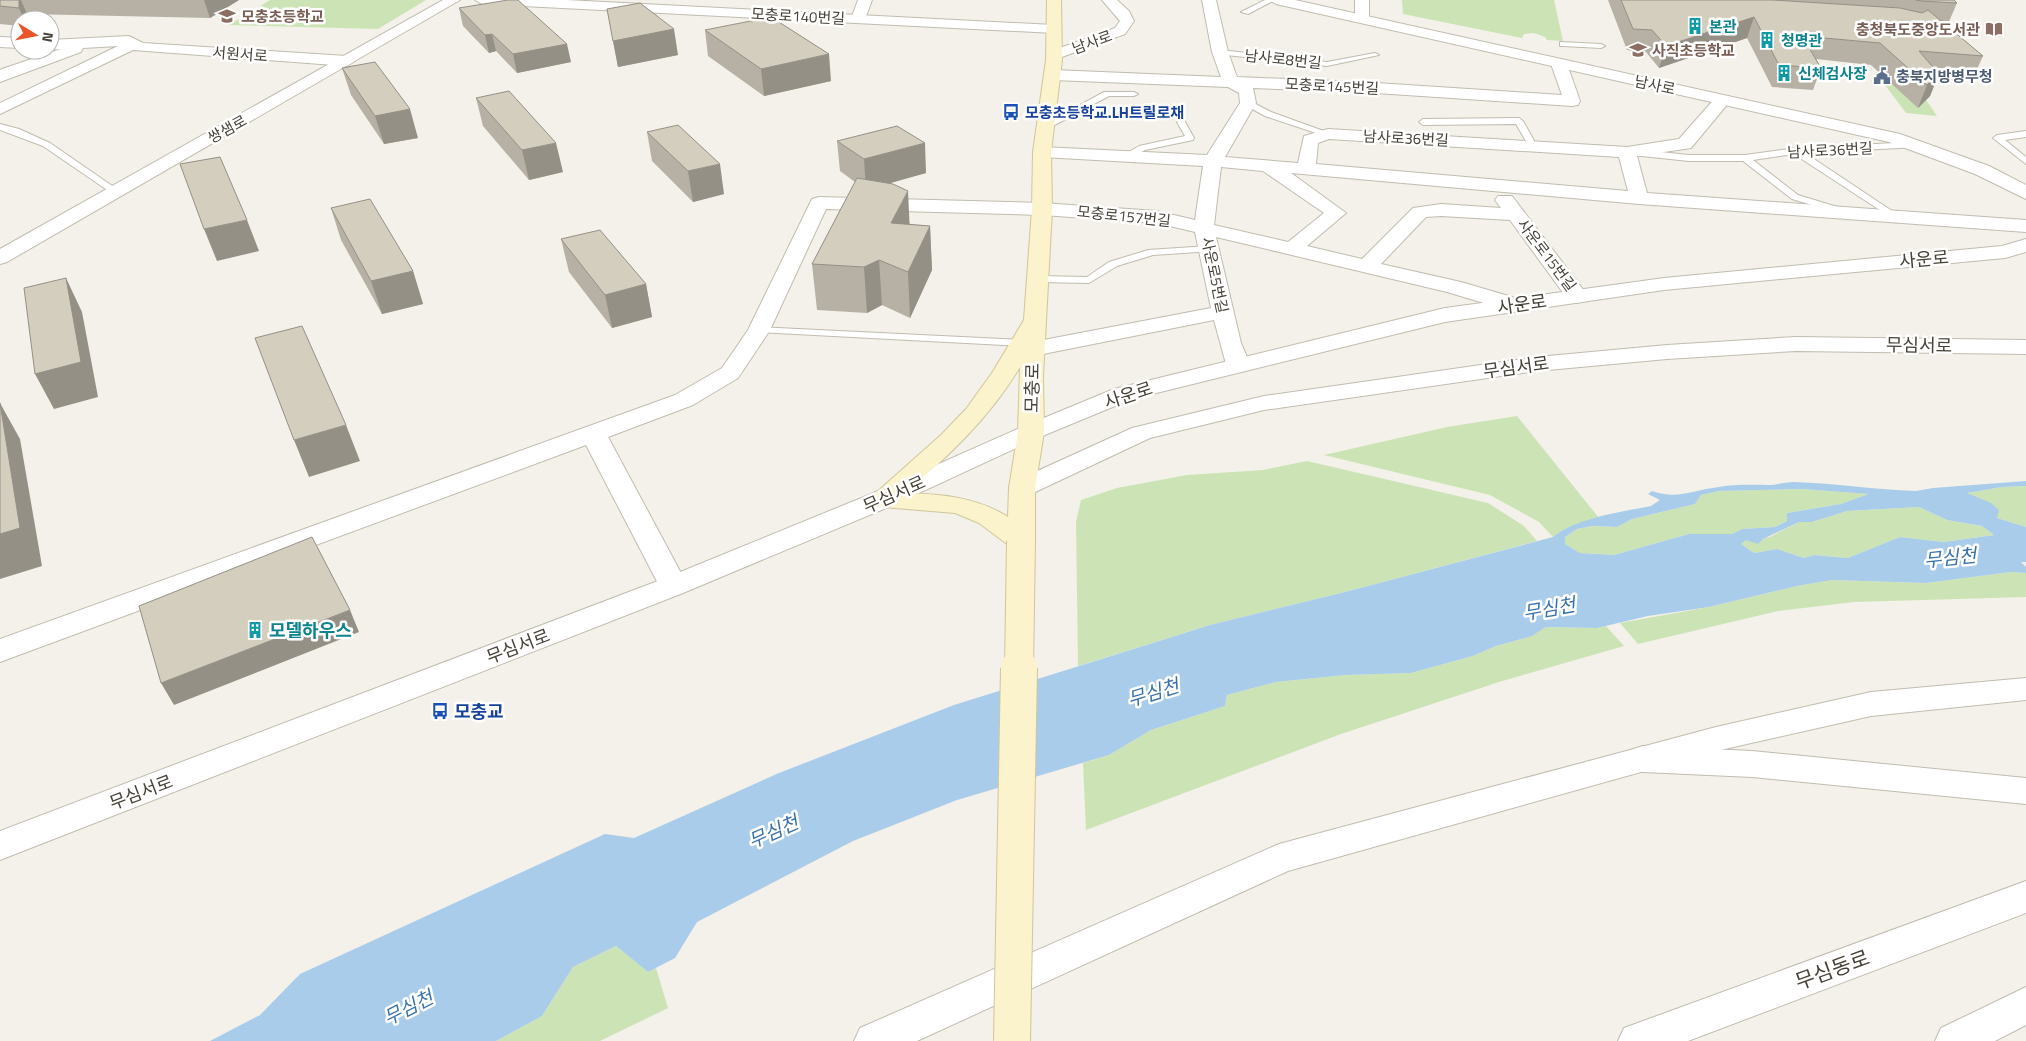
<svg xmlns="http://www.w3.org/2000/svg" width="2026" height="1041" viewBox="0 0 2026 1041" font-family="'Titillium Web','Noto Sans KR',sans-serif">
<rect width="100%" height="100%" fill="#f3f1e9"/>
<path fill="#cce4b5" d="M270 0H426L378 29 229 25Z
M1402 0H1554L1563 41 1547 40 1545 37 1534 33 1524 34 1522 38 1403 14Z
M1884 80 1920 82V91L1937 116 1906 113 1885 85 1870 81Z
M1517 416 1599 518C1582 523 1566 526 1553 537L1539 522 1490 495 1324 455 1447 427Z
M1307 461 1488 503 1524 526 1537 541 1345 592 1210 625 1078 666 1076 522 1081 500 1117 488 1187 475 1263 470Z
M2026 486V527L1997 518 1966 493 2002 487Z
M1802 489 1871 494 1841 504 1787 513V521L1775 527 1742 529 1732 534H1689L1614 555 1580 553 1565 544V537L1577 529 1592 526 1617 527 1632 519 1695 504 1701 495 1719 491Z
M1919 507 1947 520 1982 526 1994 535 1944 542 1900 537 1848 558 1814 555 1804 558 1777 549 1754 553 1741 544 1746 540 1770 537 1799 522H1812L1847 511Z
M2011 572 2026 573V597L1854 602 1778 611 1638 644 1620 623 1709 607 1797 586 1832 580 1926 583Z
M1606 626 1624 646 1499 682 1341 734 1086 830 1083 763 1109 755 1151 730 1225 706 1227 695 1276 682 1346 675 1411 673 1473 656 1496 646 1532 636 1546 627 1596 628Z
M616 946 648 972 656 968 668 1008 600 1041H496L542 1016 573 967Z"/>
<path fill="#aacceb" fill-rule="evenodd" d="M2026 481V486L2002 487 1967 493 1991 503 1999 510 1997 518 2026 527V562H2021L2026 567V573L2011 572 1926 583 1832 580 1797 586 1709 607 1648 616 1597 628 1546 627 1532 636 1496 646 1473 656 1411 673 1346 675 1276 682 1227 695 1225 706 1151 730 1109 755 957 800 853 841 697 922 675 958 648 972 616 946 573 967 542 1016 496 1041H210L260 1015 300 974 605 834 634 838 779 773 954 705 1210 625 1345 592 1553 537C1576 518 1621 512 1651 506L1660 500 1648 494 1652 491C1677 500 1693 490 1719 487 1736 484 1751 485 1768 485 1777 485 1785 482 1794 482 1835 483 1875 490 1916 491L1933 488ZM1802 489 1869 494 1841 504 1787 513V521L1775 527 1742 529 1732 534H1689L1614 555 1580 553 1565 544V537L1577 529 1592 526 1617 527 1632 519 1695 504 1701 495 1719 491ZM1919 507 1947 520 1982 526 1994 535 1944 542 1900 537 1848 558 1814 555 1804 558 1777 549 1754 553 1741 544 1746 540 1758 544 1763 539 1799 522H1812L1847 511Z"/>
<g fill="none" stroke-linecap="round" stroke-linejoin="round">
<g stroke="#c1bcaf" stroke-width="2">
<path id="service" d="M1265 0H1275L1248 14 1241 12Z
M1560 42 1601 44 1605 46 1601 48 1563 46H1560Z
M1220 50 1327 62 1375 53 1379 55 1327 66 1217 54 1216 52Z
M1104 92H1134L1138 94 1134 96H1109L1047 129 1040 127Z
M1248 100 1271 112 1332 134 1325 136 1265 116 1245 105 1244 103Z
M1519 118 1523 121 1537 146 1536 148H1530L1516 124 1423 125 1419 122 1423 119Z
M1181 119 1184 120 1194 138 1193 140 1145 150 1126 160 1121 157 1139 146 1185 136 1177 122Z
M0 124 19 129 50 143 121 192 113 194 43 146 0 130Z
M2026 131V137L2005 140 2026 157V164L1993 138 1997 135Z
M1915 142 1919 145 1918 147 1805 153 1898 215V219L1895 220 1794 154 1753 160 1798 195 1844 209V213H1838L1792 199 1743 161H1689L1632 155 1628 152 1632 149 1689 155H1745L1796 148Z
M1209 246 1213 247V251L1153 255 1117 266 1089 283 1038 282 1033 279 1038 276 1087 277 1109 262 1148 250Z
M759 327 1022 340 1028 343 1022 346 755 332V328Z"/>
</g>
<g stroke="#c1bcaf" stroke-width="2">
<path id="minor" d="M858 0H872L865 19 858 23 851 19Z
M1102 0H1117L1129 11 1134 21 1125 34 1059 58H1049L1046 55 1049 52 1115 28 1120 21Z
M1202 0H1216L1228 52 1237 77 1361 82 1562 95 1551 64 1559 59 1567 64 1580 101 1578 105 1572 106 1361 92 1253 88 1256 103 1225 157 1298 163 1304 136 1328 129 1627 147 1679 139 1717 96H1729L1731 100 1691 148 1637 156 1647 193 2026 220V232L1639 204 1291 173 1346 213 1307 246 1362 259 1413 208 1441 204 1501 208 1495 200 1498 196H1512L1588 296 1585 301 1577 303 1569 301 1510 220 1441 216 1426 217 1381 264 1461 282 1522 300 1525 305 1522 310 1514 312 1447 292 1216 237 1241 343 1250 364 1246 369 1238 371 1230 369 1226 364 1214 320 1033 356 1025 354 1021 349 1025 344 1033 342 1211 308 1195 232 1157 223 1042 215 826 209 770 330 738 378 693 405 608 437 688 586 683 593 673 596 663 593 586 445 0 662V639L675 395 722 368 748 330 812 199 819 197 1042 203 1157 211 1195 220 1203 166 1042 157 1036 156 1033 152 1036 148 1042 147 1207 155 1240 103 1239 93 1228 87 1053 80 1045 75 1053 70 1221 77 1212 52ZM1329 139 1619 157 1628 191 1316 164 1318 143ZM1221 167 1263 171 1324 213 1288 242 1214 225Z
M1355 0H1369V19L1367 22 1362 23 1355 19Z
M129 36 143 43 347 56 355 61 347 66 133 50 0 114V103L118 46 83 48 81 52 0 82V70L2 69 61 49 50 50V40Z
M0 37 20 38V48L0 47Z
M2026 678V700L1871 716 1716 751 1288 871 917 1041H854L860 1028 1279 844 1716 727 1871 692Z
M2026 987V1025L1995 1041H1935L1941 1028Z"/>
</g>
<g stroke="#c1bcaf" stroke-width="2">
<path id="tertiary" d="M443 0H460L7 262 0 264V249Z
M475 0H566L1054 25 1061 29 1054 33 482 4Z
M1269 0H1295L1900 134 1989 166 2026 185V199L1975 174 1889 142 1276 4Z
M2026 239V252L2005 258 1664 290 1445 322 1132 399 1040 437 891 506 683 593 0 860V831L663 579 871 494 1022 427 1114 389 1445 308 1664 278 2002 246Z
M1796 337 2026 340V354L1796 351 1667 359 1537 371 1264 410 1150 438 1031 494 1022 496 1013 494 1009 488 1013 482 1132 428 1264 396 1537 357 1667 345Z
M1643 746 1752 751 2026 778V804L1752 777 1643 772 1631 768 1626 759 1631 750Z
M2026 881V913L1688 1041H1618L1624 1028Z"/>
</g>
<g stroke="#d0c69c" stroke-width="2">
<path id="secondary" d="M1047 0H1061L1062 60 1051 152 1052 209 1043 377 1044 432 1035 488V541L1031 547 1021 550 1011 547 979 523 955 513 871 506 868 500 941 435 966 409 992 373 1024 320 1032 209 1033 152 1046 60ZM1020 367 1018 432 1009 488 1008 517C977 497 941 494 905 493 950 455 990 417 1020 367Z"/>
</g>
<use href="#service" fill="#fff" fill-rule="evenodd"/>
<use href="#minor" fill="#fff" fill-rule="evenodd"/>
<use href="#tertiary" fill="#fff" fill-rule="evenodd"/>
<use href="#secondary" fill="#fbf3cc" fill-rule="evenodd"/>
<g stroke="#d0c69c" stroke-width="30" stroke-linecap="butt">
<path id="secondary-bridge-far1" d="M1019 670 1021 541"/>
</g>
<g stroke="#d0c69c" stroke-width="38" stroke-linecap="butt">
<path id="secondary-bridge" d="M1012 1041 1019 668"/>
</g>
<use href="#secondary-bridge-far1" stroke="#fbf3cc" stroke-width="28"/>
<use href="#secondary-bridge" stroke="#fbf3cc" stroke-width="36"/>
</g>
<path fill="#b6b1a4" d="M0 0H239L210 18 27 14V20H20V26L0 24Z
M1608 0H1954L1957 3 1948 24 1944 23 1983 56 1973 78 1938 75 1930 96 1918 108 1871 65 1816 59 1821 68 1813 90 1772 87 1747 38 1659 68 1646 52 1627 50Z
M459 8 571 62 517 73 496 51 489 53 463 26Z
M607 9 678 55 618 67Z
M705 30 831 81 764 96 708 56Z
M342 68 418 138 384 144 351 95Z
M476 98 563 172 529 180 483 126Z
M647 132 724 194 693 202 652 161Z
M837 141 926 173 888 183 910 224 930 226 932 270 910 318 882 305 867 313 817 310 812 264 855 182 840 171Z
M331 208 413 271 423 304 382 314 341 240Z
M561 239 646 284 652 317 612 328 569 272Z"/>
<path fill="#949086" d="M19 0H21L27 14V20H24L19 8Z
M204 0H239L210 18Z
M1754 17 1747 38 1659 68 1666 46Z
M674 29 678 55 618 67 613 41Z
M492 34 496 51 489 53 485 35Z
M567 44 571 62 517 73 513 54Z
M829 54 831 81 764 96 761 69Z
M1939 74 1930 96 1918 108 1927 85Z
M410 109 418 138 384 144 375 116Z
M556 143 563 172 529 180 522 150Z
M925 143 926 173 866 190 864 159Z
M720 164 724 194 693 202 688 171Z
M908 191 910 234 893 267 891 223Z
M247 220 259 251 217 261 204 229Z
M930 226 932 270 910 318 908 272Z
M879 260 882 305 867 313 864 267Z
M413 271 423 304 382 314 371 281Z
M66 278 82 312 98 397 54 409 35 374Z
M646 284 652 317 612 328 605 295Z
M0 403 20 439 42 566 0 579Z
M346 425 360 461 309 477 294 440Z
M350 610 359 632 174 705 161 683Z"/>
<path fill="#d4cebf" stroke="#949086" d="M0 0H19V8L0 6Z
M508 0H518L567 44 513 54 492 34 485 35 459 8Z
M1621 0H1773L1900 8 1922 13 1928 10 1983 56 1919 51 1939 74 1927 85 1880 43 1802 36 1821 68 1779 65 1754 17 1666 46 1652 30 1633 29Z
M1916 0H1954L1957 3 1921 1Z
M640 3 674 29 613 41 607 9Z
M771 17 829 54 761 69 705 30Z
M375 62 410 109 375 116 342 68Z
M509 91 556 143 522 150 476 98Z
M678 125 720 164 688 171 647 132Z
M897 126 925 143 864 159 837 141Z
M220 157 247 220 204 229 180 164Z
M857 178 893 184 908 191 891 223 930 226 908 272 879 260 864 267 812 264Z
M370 199 413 271 371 281 331 208Z
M600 230 646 284 605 295 561 239Z
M66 278 81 362 35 374 24 288Z
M302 326 346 425 294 440 255 338Z
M0 403 20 528 0 534Z
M312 537 350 610 161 683 139 606Z"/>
<defs>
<g id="school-bare" transform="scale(1.35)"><path d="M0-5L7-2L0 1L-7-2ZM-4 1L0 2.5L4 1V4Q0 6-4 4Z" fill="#8d6e63" stroke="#fff" stroke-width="2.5" paint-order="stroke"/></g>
<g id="building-bare" transform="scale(1.35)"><path d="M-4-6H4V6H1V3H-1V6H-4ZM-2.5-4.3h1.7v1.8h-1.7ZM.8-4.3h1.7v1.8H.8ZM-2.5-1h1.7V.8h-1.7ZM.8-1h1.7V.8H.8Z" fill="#0f9aa8" stroke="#fff" stroke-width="2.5" paint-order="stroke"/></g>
<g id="library-bare" transform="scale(1.35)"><path d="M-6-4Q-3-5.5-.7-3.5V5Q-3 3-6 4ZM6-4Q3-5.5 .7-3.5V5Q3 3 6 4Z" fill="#8d6e63" stroke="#fff" stroke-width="2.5" paint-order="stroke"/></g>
<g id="civic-bare" transform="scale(1.35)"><path d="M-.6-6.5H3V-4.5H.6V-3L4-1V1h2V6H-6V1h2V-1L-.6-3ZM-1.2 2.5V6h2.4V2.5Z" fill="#5c6f8a" stroke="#fff" stroke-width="2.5" paint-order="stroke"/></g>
<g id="bus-bare" transform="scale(1.35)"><path d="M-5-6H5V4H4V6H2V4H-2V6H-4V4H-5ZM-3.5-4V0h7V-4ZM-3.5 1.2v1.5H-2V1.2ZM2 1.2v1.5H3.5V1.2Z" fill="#1a4fb4" stroke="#fff" stroke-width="2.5" paint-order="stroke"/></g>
</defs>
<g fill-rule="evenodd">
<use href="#school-bare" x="227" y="16"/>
<use href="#building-bare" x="1695" y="26"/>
<use href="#library-bare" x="1994" y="29"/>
<use href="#building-bare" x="1767" y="40"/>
<use href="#school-bare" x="1638" y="50"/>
<use href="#building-bare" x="1784" y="73"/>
<use href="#civic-bare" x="1882" y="76"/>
<use href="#bus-bare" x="1011" y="112"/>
<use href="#building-bare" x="255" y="630"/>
<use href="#bus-bare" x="440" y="711"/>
</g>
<g text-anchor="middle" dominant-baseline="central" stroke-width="5" stroke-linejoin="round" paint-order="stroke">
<g font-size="15" font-weight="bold" fill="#785e54" stroke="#fff" text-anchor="start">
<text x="241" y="16">모충초등학교</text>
<text x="1980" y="29" text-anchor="end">충청북도중앙도서관</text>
<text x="1652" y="50">사직초등학교</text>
</g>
<g font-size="15" fill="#474238" stroke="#fff">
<text transform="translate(798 16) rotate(3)">모충로140번길</text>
<text transform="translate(1092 42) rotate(-20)">남사로</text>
<text transform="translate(240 54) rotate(4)">서원서로</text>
<text transform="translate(1283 59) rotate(6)">남사로8번길</text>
<text transform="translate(1655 85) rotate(12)">남사로</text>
<text transform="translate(1332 86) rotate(3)">모충로145번길</text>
<text transform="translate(227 129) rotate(-29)">쌍샘로</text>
<text transform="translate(1406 138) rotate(3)">남사로36번길</text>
<text transform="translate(1830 150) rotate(-3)">남사로36번길</text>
<text transform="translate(1124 216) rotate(6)">모충로157번길</text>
<text transform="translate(1547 255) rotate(53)">사운로15번길</text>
<text transform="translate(1215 275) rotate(78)">사운로5번길</text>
</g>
<g font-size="15" font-weight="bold" fill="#0d838f" stroke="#fff" text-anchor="start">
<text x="1709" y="26">본관</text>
<text x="1781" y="40">청명관</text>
<text x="1798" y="73">신체검사장</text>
</g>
<g font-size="15" font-weight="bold" fill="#4e5e75" stroke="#fff" text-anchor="start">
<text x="1896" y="76">충북지방병무청</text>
</g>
<g font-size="15" font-weight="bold" fill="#164399" stroke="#fff" text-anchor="start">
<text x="1025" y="112">모충초등학교.LH트릴로채</text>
</g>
<g font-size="18" fill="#474238" stroke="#fff">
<text transform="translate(1924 259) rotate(-5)">사운로</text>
<text transform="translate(1522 304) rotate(-8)">사운로</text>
<text transform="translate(1919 345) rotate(1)">무심서로</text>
<text transform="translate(1516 367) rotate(-8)">무심서로</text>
<text transform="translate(1032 388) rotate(-89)">모충로</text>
<text transform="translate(1128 395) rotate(-18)">사운로</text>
<text transform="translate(894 494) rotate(-24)">무심서로</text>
<text transform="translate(518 646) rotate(-21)">무심서로</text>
<text transform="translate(141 792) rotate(-21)">무심서로</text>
</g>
<g font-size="18" font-weight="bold" fill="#0d838f" stroke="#fff" text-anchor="start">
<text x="269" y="630">모델하우스</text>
</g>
<g font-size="18" font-weight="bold" fill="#164399" stroke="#fff" text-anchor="start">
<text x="454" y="711">모충교</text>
</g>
<g font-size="19" font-style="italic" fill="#3872ab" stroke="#fff">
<text transform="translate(1950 557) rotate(-6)">무심천</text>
<text transform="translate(1549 608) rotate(-10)">무심천</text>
<text transform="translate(1153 692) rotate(-17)">무심천</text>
<text transform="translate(773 831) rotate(-24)">무심천</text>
<text transform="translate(408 1007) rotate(-27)">무심천</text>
</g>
<g font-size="21" fill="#474238" stroke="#fff">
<text transform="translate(1832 969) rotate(-20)">무심동로</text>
</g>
</g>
<g transform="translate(35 35) rotate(100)"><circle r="24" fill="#ffffff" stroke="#b5b3af"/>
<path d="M0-4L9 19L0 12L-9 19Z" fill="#ea5529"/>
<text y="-8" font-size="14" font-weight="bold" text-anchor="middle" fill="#474238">N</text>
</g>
</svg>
